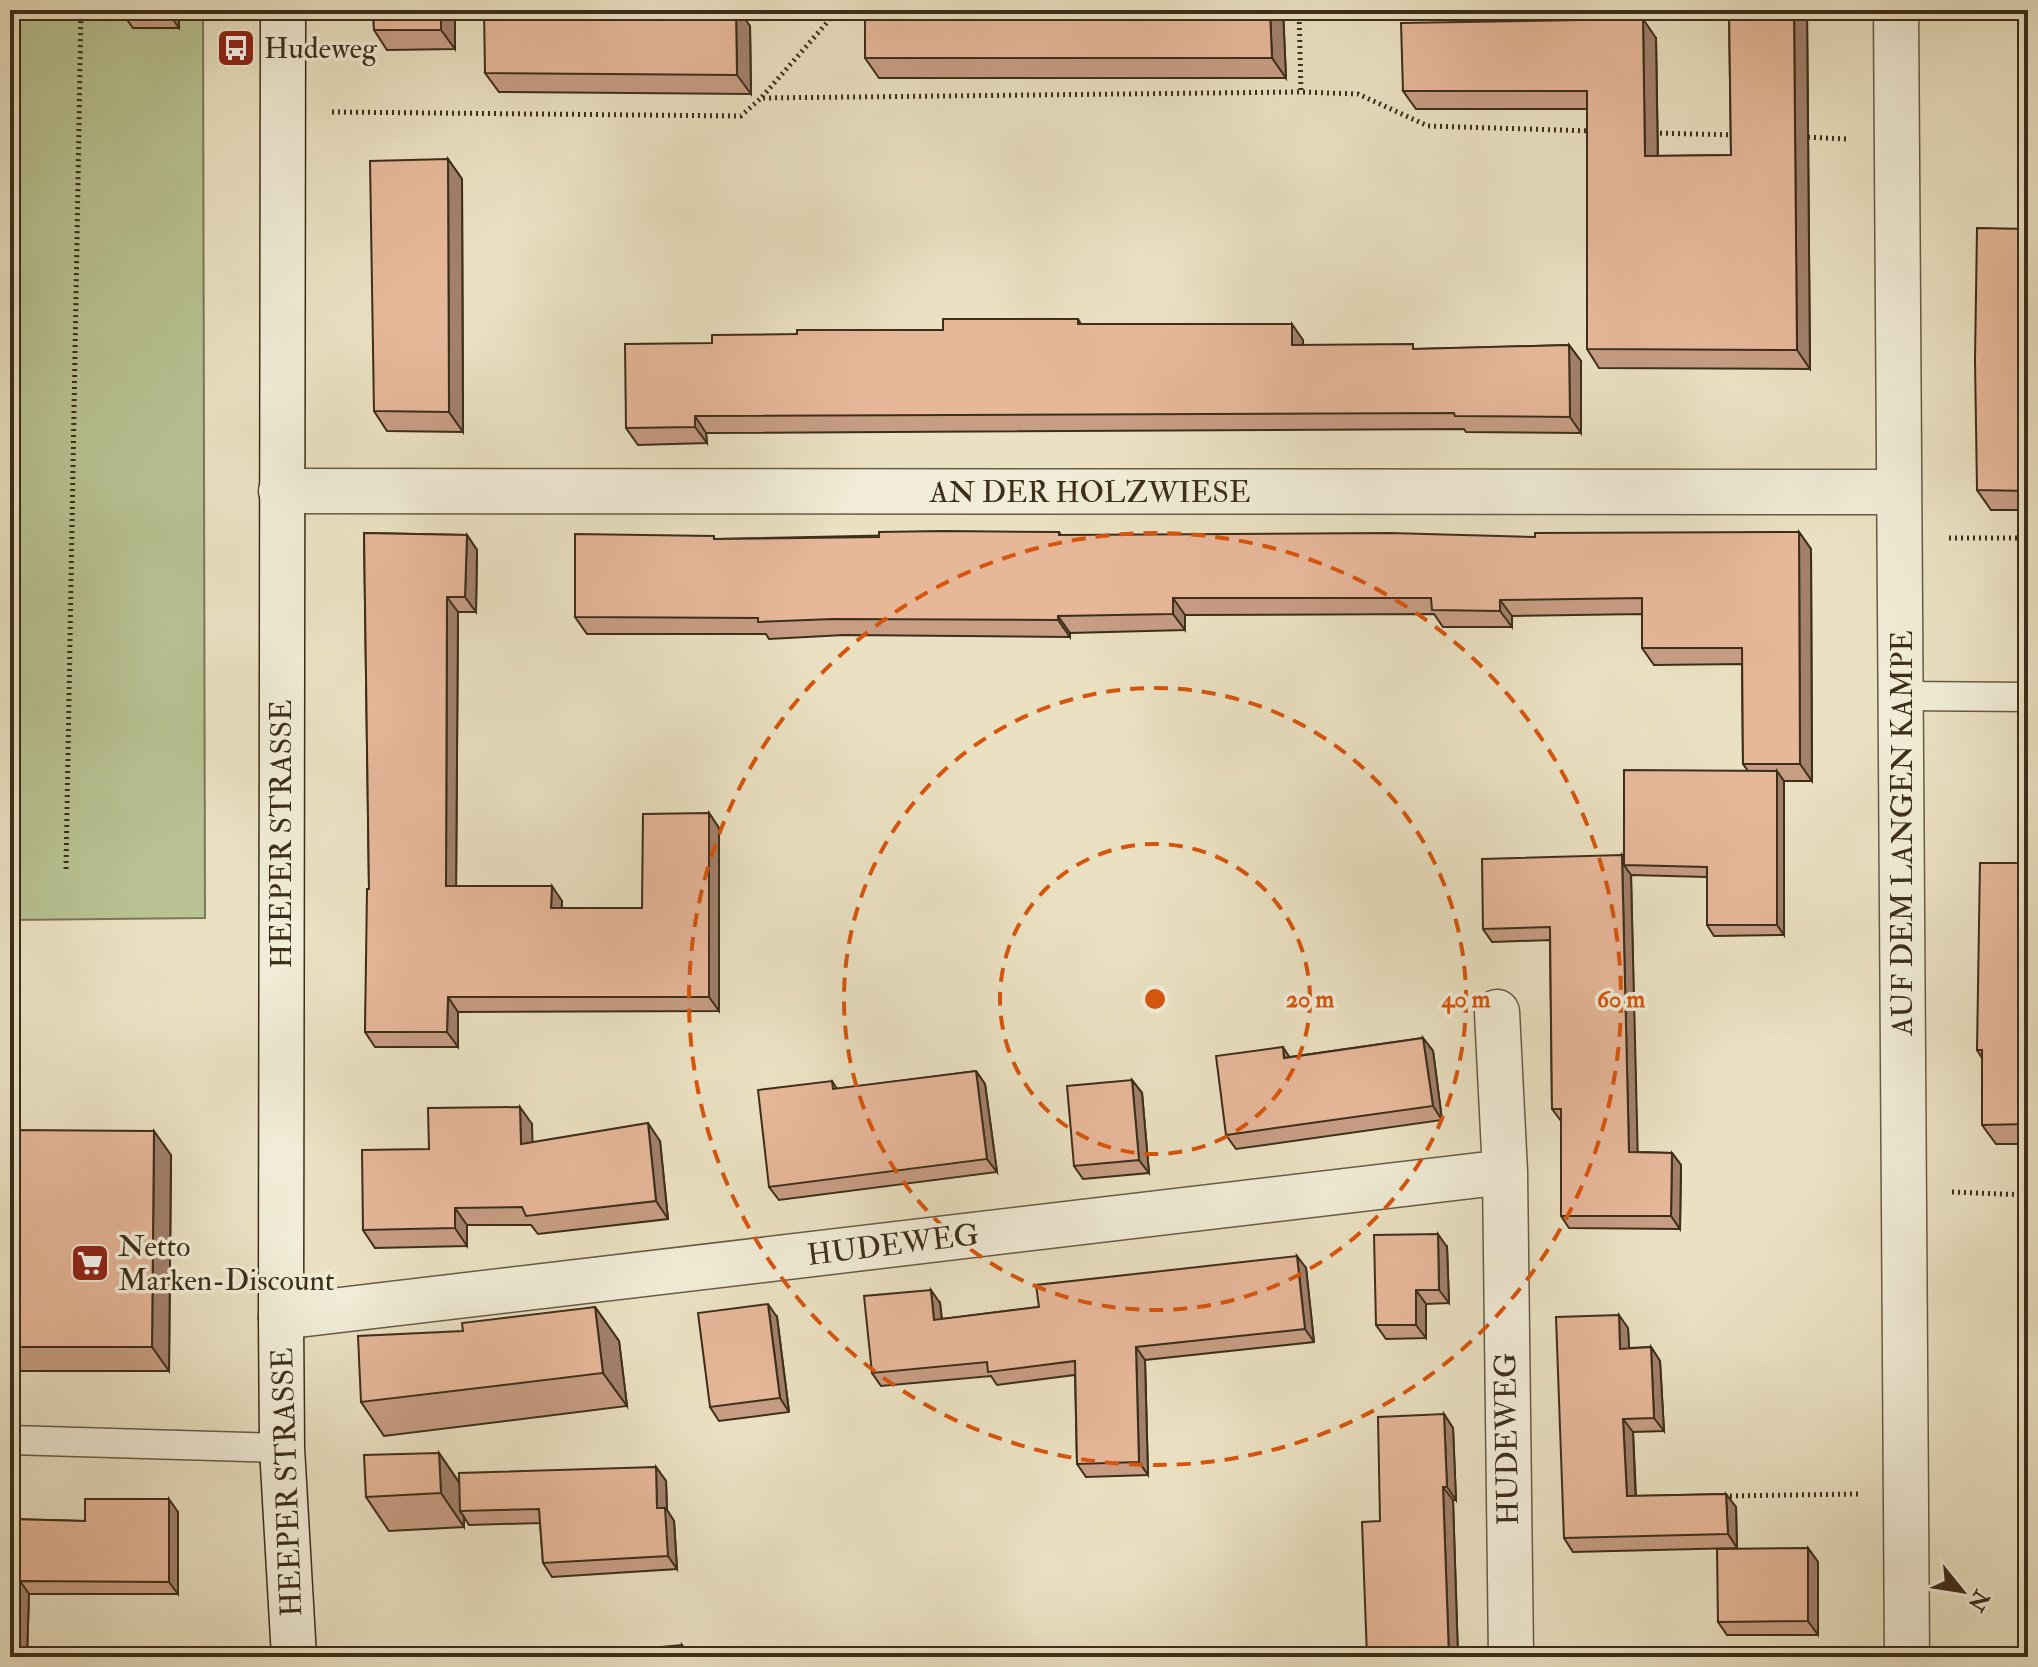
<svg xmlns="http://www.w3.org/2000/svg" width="2038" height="1667" viewBox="0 0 2038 1667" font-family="'IM FELL Double Pica',serif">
<rect width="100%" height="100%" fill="#eae1c2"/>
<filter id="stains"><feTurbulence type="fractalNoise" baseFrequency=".0025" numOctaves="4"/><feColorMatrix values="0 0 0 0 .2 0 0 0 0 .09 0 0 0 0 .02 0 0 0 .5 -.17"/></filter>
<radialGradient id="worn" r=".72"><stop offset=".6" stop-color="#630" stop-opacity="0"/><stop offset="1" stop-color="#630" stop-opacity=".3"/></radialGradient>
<path fill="#b8c293" stroke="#7a7856" stroke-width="2" d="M10 10H203L205 918 10 920Z"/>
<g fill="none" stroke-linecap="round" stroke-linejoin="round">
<g stroke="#685b44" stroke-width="31">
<path id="lane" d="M1903 696 2028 697
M10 1440 282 1448"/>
</g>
<g stroke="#685b44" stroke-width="47">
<path id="street" d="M1896 10 1907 1657
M281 491 1898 492
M1497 1012 1505 1172 1511 1657
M281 1317 1505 1172"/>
</g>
<g stroke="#3d2e1a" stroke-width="47">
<path id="secondary" d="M283 10 281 1317 282 1448 294 1657"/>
</g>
<path stroke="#3d2e1a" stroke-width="5" stroke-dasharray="2 4" stroke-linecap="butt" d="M1299 10 1301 92
M762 97 838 10
M332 112 741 116 761 98 1301 92 1358 94 1428 126 1592 131
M1654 133 1736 135
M1802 137 1848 139
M1949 538H2028
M66 869 81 10
M1952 1192 2028 1195
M1724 1496 1858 1494"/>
<use href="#lane" stroke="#f1ecd7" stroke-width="28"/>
<use href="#street" stroke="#f1ecd7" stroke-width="44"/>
<use href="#secondary" stroke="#f1ecd7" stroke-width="44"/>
</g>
<path fill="#c79d84" stroke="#3d2e1a" stroke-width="2" d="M179 10V28H133L123 14Z
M373 10H455V49L387 50 374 30Z
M865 10H1283L1286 78H879L865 58Z
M1729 10H1807L1810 369 1599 368 1587 349V109H1416L1403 91 1656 38 1658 156 1731 155Z
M750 26 751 94 499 92 485 73Z
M448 159 462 179 463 432 387 431 374 411Z
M2028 229V510H1991L1977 490Z
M1078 319 1081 324 1303 340V345L1417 349 1569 345 1581 361V433L1466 432 1464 429 706 433 707 443 638 445 626 428 712 343 797 334 943 330Z
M1059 532 1061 535 1535 537 1799 532 1811 549 1812 781H1784V935L1714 936 1707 925V877L1631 875 1637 1152 1672 1153 1681 1165 1680 1229 1569 1228 1561 1216V1121L1552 1109 1550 940 1492 942 1483 929 1622 855 1624 858 1748 771 1743 764 1742 664 1654 665 1642 648V614L1512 616V627H1443L1434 614 1185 615V630L1070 633V637L844 635 769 639 766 634H587L575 617 716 539Z
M364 533 467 535 477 550 476 612H458L456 886 562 901V908H642L709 813 719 828V1011L458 1012V1047H375L365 1032 369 889Z
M2028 863V1144H1996L1982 1125V1058L1977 1050Z
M1423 1038 1433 1051 1442 1120 1236 1149 1226 1135 1290 1057Z
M976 1071 985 1084 997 1172 779 1200 769 1187 832 1081 837 1089Z
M1132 1080 1142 1093 1149 1173 1083 1179 1074 1166Z
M532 1124V1142L660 1141 668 1219 538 1234 531 1225H467V1246L375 1248 363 1230 429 1149Z
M10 1130 171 1155 169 1371H10Z
M1447 1247 1449 1303 1426 1304V1338L1386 1339 1376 1325Z
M1306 1268 1314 1342 1145 1360 1148 1475 1086 1477 1077 1464 1075 1375 997 1385 991 1376 881 1386 872 1373 940 1303 942 1319 1039 1307Z
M595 1307 619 1341 627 1406 384 1436 361 1402 463 1331Z
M777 1317 789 1412 719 1421 710 1407Z
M1628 1328 1629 1348 1651 1347 1660 1361 1664 1431 1633 1432 1636 1496 1726 1494 1736 1507 1737 1548 1573 1552 1564 1538Z
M1444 1414 1453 1428 1456 1500H1453L1458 1657H1367Z
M439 1453 459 1482 656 1467 666 1481 667 1510 674 1521 677 1569 552 1577 543 1563 540 1523 469 1525 464 1517V1527L389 1531 366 1497Z
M178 1512V1594H29L27 1656H10V1519L85 1521Z
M1808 1548 1818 1562V1635H1727L1718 1622Z"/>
<path fill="#a2806c" stroke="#3d2e1a" stroke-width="2" d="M169 10H179V28L169 14Z
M441 10H455V49L441 30Z
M736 10H739L750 26 751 94 737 75Z
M1270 10H1283L1286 78 1272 58Z
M1794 10H1807L1810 369 1797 350Z
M1643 19 1656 38 1658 174 1645 156Z
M10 119 13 124 12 166 10 163Z
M448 159 462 179 463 432 449 412Z
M1292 324 1303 340V361L1292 345Z
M1569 345 1581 361V433L1570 417Z
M695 416 706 433 707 443 695 427Z
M1799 532 1811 549 1812 781 1800 764Z
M467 535 477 550 476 612 465 597Z
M447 597 458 612 456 901 446 886Z
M1173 598 1185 615V630L1173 614Z
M1500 600 1512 616V627L1500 611Z
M1058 616 1070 633V637L1058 620Z
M1777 771 1784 781V935L1777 925Z
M709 813 719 828V1011L709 997Z
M1622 855 1629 865H1624L1631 875 1638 1165 1629 1152Z
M552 886 562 901 561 923 551 908Z
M448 997 458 1012V1047L447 1032Z
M1423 1038 1433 1051 1442 1120 1433 1106Z
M1283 1047 1292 1061 1284 1058Z
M976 1071 985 1084 997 1172 987 1159Z
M1132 1080 1142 1093 1149 1173 1139 1160Z
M520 1107 532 1124 533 1161 521 1144Z
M648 1123 660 1141 668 1219 656 1201Z
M154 1131 171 1155 169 1371 152 1347Z
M1672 1153 1681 1165 1680 1229 1671 1216Z
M455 1208 467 1225V1246L455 1228Z
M1438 1234 1447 1247 1449 1303 1439 1290Z
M1297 1256 1306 1268 1314 1342 1305 1329Z
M931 1290 940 1303 943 1333 934 1320Z
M1416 1290 1426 1304V1338L1416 1325Z
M768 1304 777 1317 789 1412 780 1398Z
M595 1307 619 1341 627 1406 603 1373Z
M1619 1315 1628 1328 1630 1362 1620 1349Z
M1136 1347 1145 1360 1148 1475 1139 1462Z
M1651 1347 1660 1361 1664 1431 1654 1418Z
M1444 1414 1453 1428 1456 1500 1447 1487Z
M1623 1419 1633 1432 1636 1509 1627 1496Z
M439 1453 462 1487 460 1511 464 1517V1527L441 1493Z
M656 1467 666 1481 667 1510 674 1521 677 1569 668 1556 657 1508Z
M1443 1487 1453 1500 1458 1657H1449Z
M1726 1494 1736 1507 1737 1548 1728 1534Z
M169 1499 178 1512V1594L169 1582Z
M1808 1548 1818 1562V1635L1808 1621Z
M20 1581 29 1594 27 1656 18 1644Z
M682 1645 687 1652V1657H683Z"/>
<path fill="#e7b79a" stroke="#3d2e1a" stroke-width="2" d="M123 10H169V14H123Z
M373 10H441V30H374Z
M484 10H736L737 75 485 73Z
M865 10H1270L1272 58H865Z
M1729 10H1794L1797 350 1587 349V91H1403L1401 23 1643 19 1645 156 1731 155Z
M448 159 449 412 374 411 370 161Z
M1977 228 2028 229V491L1977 490 1975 360Z
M943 319H1078V324H1292V345L1413 344V349L1569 345 1570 417 1455 416 1454 413 695 416V427L626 428 625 344 712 343V335L797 334V330H943Z
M944 531 1059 532V535L1390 533 1535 537V533L1799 532 1800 764H1743L1742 648H1642V598L1500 600V611L1432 610 1431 598H1173V614L1058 616V620L833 619 758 622V618L575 617V534L714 536V539L879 537V532Z
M364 533 467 535 465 597H447L446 886H552L551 908H642L643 814 709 813V997H448L447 1032H365L367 889H369Z
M2026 537H2028V613H2025Z
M1624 770 1777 771V925H1707V867L1624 865Z
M1622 855 1629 1152 1672 1153 1671 1216H1561V1109H1552L1550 927 1483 929 1482 859Z
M1980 863H2028V1124L1982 1125V1050H1977Z
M1423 1038 1433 1106 1226 1135 1216 1056 1283 1047 1284 1058Z
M976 1071 987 1159 769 1187 758 1090 832 1081 833 1089Z
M1132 1080 1139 1160 1074 1166 1067 1086Z
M520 1107 521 1144 648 1123 656 1201 526 1216 522 1207 455 1208V1228L363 1230 362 1150 429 1149 428 1108Z
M10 1130 154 1131 152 1347H10Z
M1438 1234 1439 1290H1416V1325H1376L1374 1235Z
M1297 1256 1305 1329 1136 1347 1139 1462 1077 1464 1075 1361 988 1372 987 1362 872 1373 864 1296 931 1290 934 1320 1039 1307 1036 1285Z
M768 1304 780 1398 710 1407 698 1313Z
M595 1307 603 1373 361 1402 358 1336 463 1331 462 1323Z
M1619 1315 1620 1349 1651 1347 1654 1418 1623 1419 1627 1496 1726 1494 1728 1534 1564 1538 1556 1317Z
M1444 1414 1447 1487H1443L1449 1657H1367L1362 1522 1380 1521 1378 1417Z
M439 1453 441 1493 366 1497 364 1455Z
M656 1467 657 1508H665L668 1556 543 1563 539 1509 460 1511 459 1473Z
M85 1499H169V1582L20 1581 18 1644H10V1519L85 1521Z
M1808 1548V1621L1718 1622 1717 1549Z
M682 1645 683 1657H551Z"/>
<g fill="none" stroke="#d7550d" stroke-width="4" stroke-dasharray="14 10">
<circle cx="1155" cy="999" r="155"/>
<circle cx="1155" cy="999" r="311"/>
<circle cx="1155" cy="999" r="466"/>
</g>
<defs>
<g id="bus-square" transform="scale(2)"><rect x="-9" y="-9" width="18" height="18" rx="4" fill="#8f2418" stroke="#f1ecd7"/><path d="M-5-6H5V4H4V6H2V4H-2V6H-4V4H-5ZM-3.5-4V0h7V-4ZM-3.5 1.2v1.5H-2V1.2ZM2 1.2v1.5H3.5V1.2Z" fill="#fff"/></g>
<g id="supermarket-square" transform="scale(2)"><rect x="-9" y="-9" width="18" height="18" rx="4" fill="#8f2418" stroke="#f1ecd7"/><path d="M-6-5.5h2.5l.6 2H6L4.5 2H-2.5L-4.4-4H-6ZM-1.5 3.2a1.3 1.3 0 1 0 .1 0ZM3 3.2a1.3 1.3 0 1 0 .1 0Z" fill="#fff"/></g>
</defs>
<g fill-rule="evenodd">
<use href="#bus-square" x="236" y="48"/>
<use href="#supermarket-square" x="90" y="1263"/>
</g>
<g text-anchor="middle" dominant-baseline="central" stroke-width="7" stroke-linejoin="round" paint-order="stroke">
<g font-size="30" fill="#3d2e1a" stroke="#f1ecd7" text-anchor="start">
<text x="264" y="48">Hudeweg</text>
<text x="118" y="1246">Netto<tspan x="118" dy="34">Marken-Discount</tspan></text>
</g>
<g font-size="30" fill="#3d2e1a" stroke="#f1ecd7">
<text x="1090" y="492">AN DER HOLZWIESE</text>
<text transform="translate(1902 833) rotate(-90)">AUF DEM LANGEN KAMPE</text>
<text transform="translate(281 834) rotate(-90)">HEEPER STRASSE</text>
<text transform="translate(893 1245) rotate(-7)">HUDEWEG</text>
<text transform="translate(1507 1439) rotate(-91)">HUDEWEG</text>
<text transform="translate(287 1482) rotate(-92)">HEEPER STRASSE</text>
</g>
</g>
<circle cx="1155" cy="999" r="12" fill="#d7550d" stroke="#f1ecd7" stroke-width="4"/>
<g font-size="24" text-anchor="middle" font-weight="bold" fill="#d7550d" stroke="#f1ecd7" stroke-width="7" stroke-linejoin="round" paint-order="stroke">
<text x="1310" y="1007">20 m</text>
<text x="1466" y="1007">40 m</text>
<text x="1621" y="1007">60 m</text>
</g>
<rect width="2038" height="1667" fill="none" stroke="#eae1c2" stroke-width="40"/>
<rect x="12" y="12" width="2014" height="1643" fill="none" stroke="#3d2e1a" stroke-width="4"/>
<rect x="20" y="20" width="1998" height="1627" fill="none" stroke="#3d2e1a" stroke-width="2"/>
<g transform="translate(1962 1591) rotate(120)" stroke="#f1ecd7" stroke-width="6" paint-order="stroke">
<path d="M0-6L14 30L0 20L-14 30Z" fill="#3d2e1a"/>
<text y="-12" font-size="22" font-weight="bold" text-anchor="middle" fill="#3d2e1a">N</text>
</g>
<rect width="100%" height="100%" filter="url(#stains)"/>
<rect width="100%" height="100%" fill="url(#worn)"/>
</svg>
